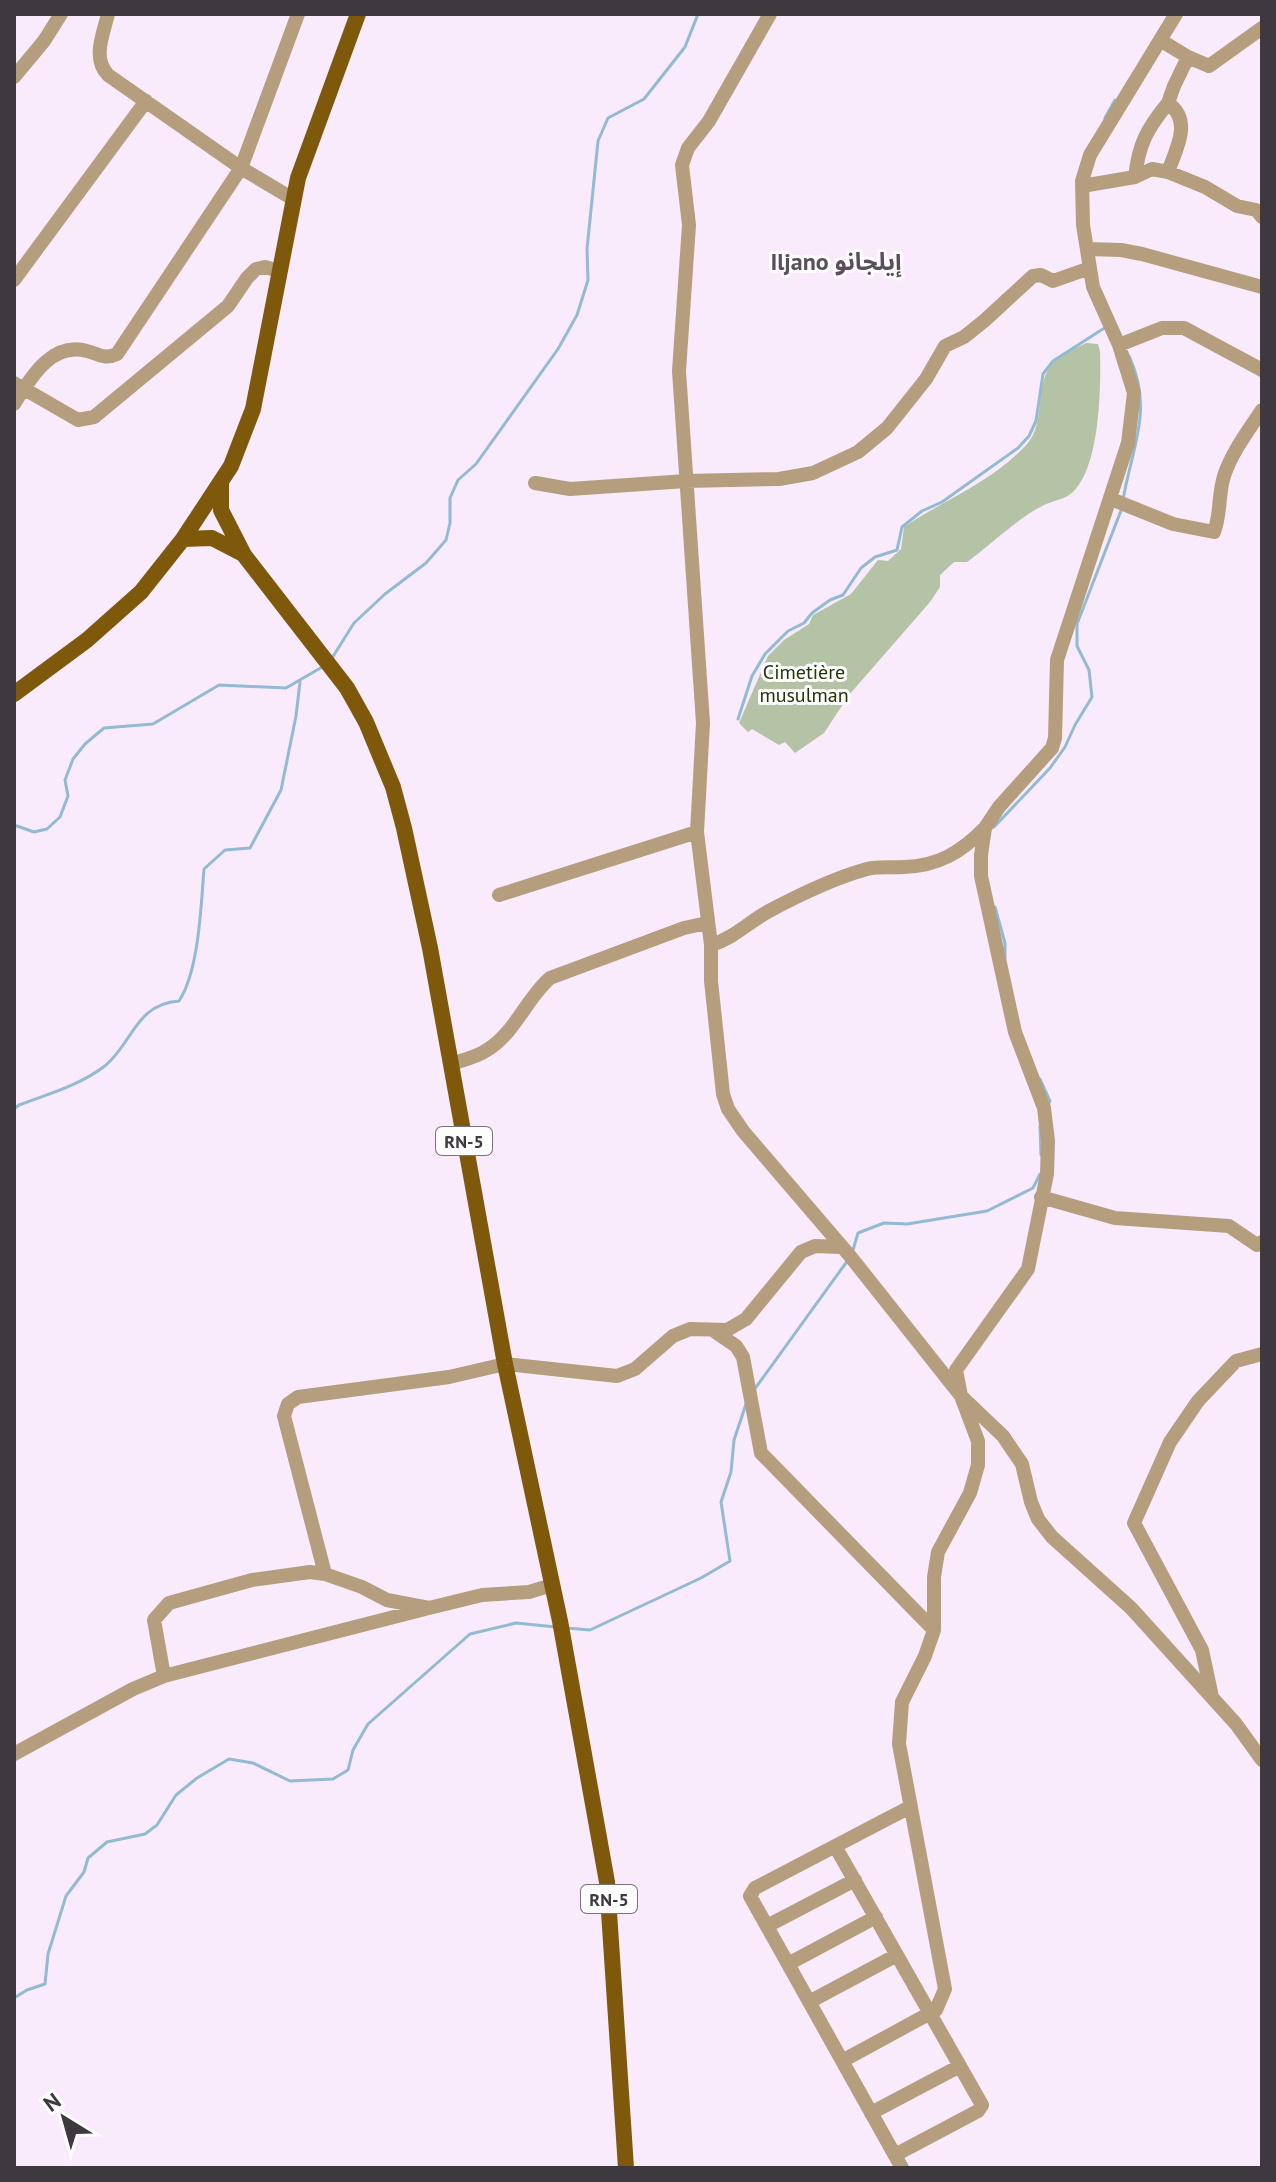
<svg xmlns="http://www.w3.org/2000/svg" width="1276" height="2182" viewBox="0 0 1276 2182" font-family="'PT Sans','Noto Sans Arabic',sans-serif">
<rect width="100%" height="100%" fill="#f9ebfc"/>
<path fill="#b4c2a5" d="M1086 343 1098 344 1100 351C1101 387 1100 462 1075 490 1066 500 1053 500 1042 506 1018 518 989 546 967 562H954L940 575V587L930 602 849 695 824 733 795 753 785 742 779 745 752 729 748 732 739 723 768 656 784 640 809 624 813 615 851 594 878 560 888 561 901 549 904 527C944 500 994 481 1027 444 1047 422 1033 383 1054 362 1062 354 1076 348 1086 343Z"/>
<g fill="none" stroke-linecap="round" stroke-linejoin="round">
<path stroke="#92bbd3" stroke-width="3" d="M1105 118 1115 100
M1123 500C1132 446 1154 410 1129 356
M332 658 354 623 385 594 426 563 446 540 450 523V498L458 480 476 464 558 349 577 315 588 280 587 249 598 141 608 118 644 99 685 47 698 14
M738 719 752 676 765 654 788 631 804 623 812 613 830 600 843 595 861 568 875 557 897 550 902 527 922 511 942 502 1018 448 1029 436 1036 421 1043 374 1053 361 1106 327
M14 825 34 832 47 829 60 817 68 796 65 780 73 759 85 744 104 728 153 724 219 685 286 688 324 666
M994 827 1050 768 1065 747 1075 725 1092 697 1089 670 1077 646V624L1122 508
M995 907 1005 943V958
M1040 1079 1050 1101 1048 1105
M14 1109 19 1105C48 1094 81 1085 106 1065 133 1042 136 1004 179 1001 199 971 201 905 204 869L225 850 250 848 281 790 296 716 300 682
M1040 1126 1041 1155
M853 1250 858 1233 884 1223 907 1224 987 1211 1033 1188 1040 1174
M754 1390 848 1260
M567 1628 590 1630 701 1578 730 1561 721 1502 731 1472 734 1440 746 1404
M14 1998 27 1990 45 1984 48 1954 66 1896 84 1872 88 1858 107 1842 145 1834 157 1825 176 1795 197 1778 229 1759 253 1763 290 1781 333 1779 348 1770 353 1750 368 1724 470 1634 516 1623 556 1627"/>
<path stroke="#b49e7d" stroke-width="14" d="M108 14C103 35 92 58 108 75L241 168 293 199
M770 14 709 121 688 148 682 165 689 225 679 371 703 723 697 832 711 945V981L723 1094 728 1109 743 1131 850 1256 961 1396 1003 1436 1022 1464 1031 1502 1038 1519 1052 1537 1131 1608 1236 1724 1262 1760
M1160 40 1188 57 1209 66 1262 28
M14 77 44 41 61 14
M1168 103 1174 86 1188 57
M1135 177C1139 143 1147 129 1168 103 1193 121 1176 149 1168 172
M1082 186 1135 177 1152 169 1168 172 1205 187 1237 206 1256 210 1262 217
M1087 249 1121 250 1142 254 1262 287
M14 280 146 101
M1119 345 1162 328H1184L1262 370
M14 383 78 420 94 417 228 306 247 278 256 269 265 267 279 271
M14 404C30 379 51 341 87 351 99 354 105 360 117 354L241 168 298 14
M535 483 570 489 686 481 779 479 813 473 858 452 887 428 926 379 945 346 964 337 984 321 1033 276 1041 275 1053 281 1090 268
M1111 499 1173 524 1214 532C1221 514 1218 495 1224 476 1232 452 1248 431 1262 410
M985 828 999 807 1052 748 1055 738 1057 660 1128 443 1134 393 1119 345 1093 287 1083 225 1082 181 1090 155 1176 14
M499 895 697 832
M711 945C736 937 747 923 769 911 799 895 834 878 867 869 879 866 891 868 904 867 939 866 961 852 985 828L981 855V876L1015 1032 1044 1108 1048 1141 1047 1174 1028 1269 956 1370 961 1396 978 1441V1465L970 1493 938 1552 934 1577V1630L925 1656 902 1702 899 1744 945 1989 936 2010 842 2061
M451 1064C463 1060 477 1057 487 1050 515 1033 526 999 550 978L684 928 707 923
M1041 1197 1115 1218 1229 1226 1257 1245 1262 1242
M714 1331 736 1346 743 1357 761 1453 934 1630
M325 1574 284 1416 288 1404 298 1397 449 1377 505 1364 617 1376 635 1369 673 1336 690 1329 727 1330 746 1319 801 1252 815 1246 841 1247
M164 1676 425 1609
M1212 1697 1202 1650 1134 1523 1170 1442 1198 1401 1236 1361 1262 1354
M14 1754 133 1689 164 1676 154 1620 169 1603 252 1580 310 1572 325 1574 362 1587 387 1600 429 1608 482 1595 529 1592 552 1585
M835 1846 982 2105 978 2111 895 2155
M767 1926 855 1880
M788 1964 876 1917
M809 2002 897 1955
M871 2113 960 2066
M902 2168 750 1896 755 1888 910 1807"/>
<path stroke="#7f590b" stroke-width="16" d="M221 484V510L244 555 347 688 366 722 393 787 404 828 430 948 505 1364 560 1621 607 1882 626 2168
M183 539 212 538 241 553
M14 694 87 640 141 592 183 539 231 466 253 409 298 178 358 14"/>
</g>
<g text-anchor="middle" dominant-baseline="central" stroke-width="6" stroke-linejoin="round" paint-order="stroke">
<g fill="#fdfdfd" stroke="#777378" stroke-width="2">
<rect x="436" y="1127" width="56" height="28" rx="6"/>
<rect x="581" y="1885" width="56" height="28" rx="6"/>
</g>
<g font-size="18" font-weight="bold" fill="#3e383f">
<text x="464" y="1141">RN-5</text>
<text x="609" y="1899">RN-5</text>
</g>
<g font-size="20" fill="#223308" stroke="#fdfdfd">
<text x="804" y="672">Cimetière<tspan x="804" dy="23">musulman</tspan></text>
</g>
<g font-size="24" font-weight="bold" fill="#5a4e5c" stroke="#fdfdfd">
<text x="836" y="261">Iljano إيلجانو</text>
</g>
</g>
<rect width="1276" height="2182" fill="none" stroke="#3e383f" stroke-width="32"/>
<g transform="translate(64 2118) rotate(323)" stroke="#fdfdfd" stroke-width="6" paint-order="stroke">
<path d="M0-6L14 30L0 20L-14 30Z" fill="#3e383f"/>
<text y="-12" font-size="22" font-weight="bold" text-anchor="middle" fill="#3e383f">N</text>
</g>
</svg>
